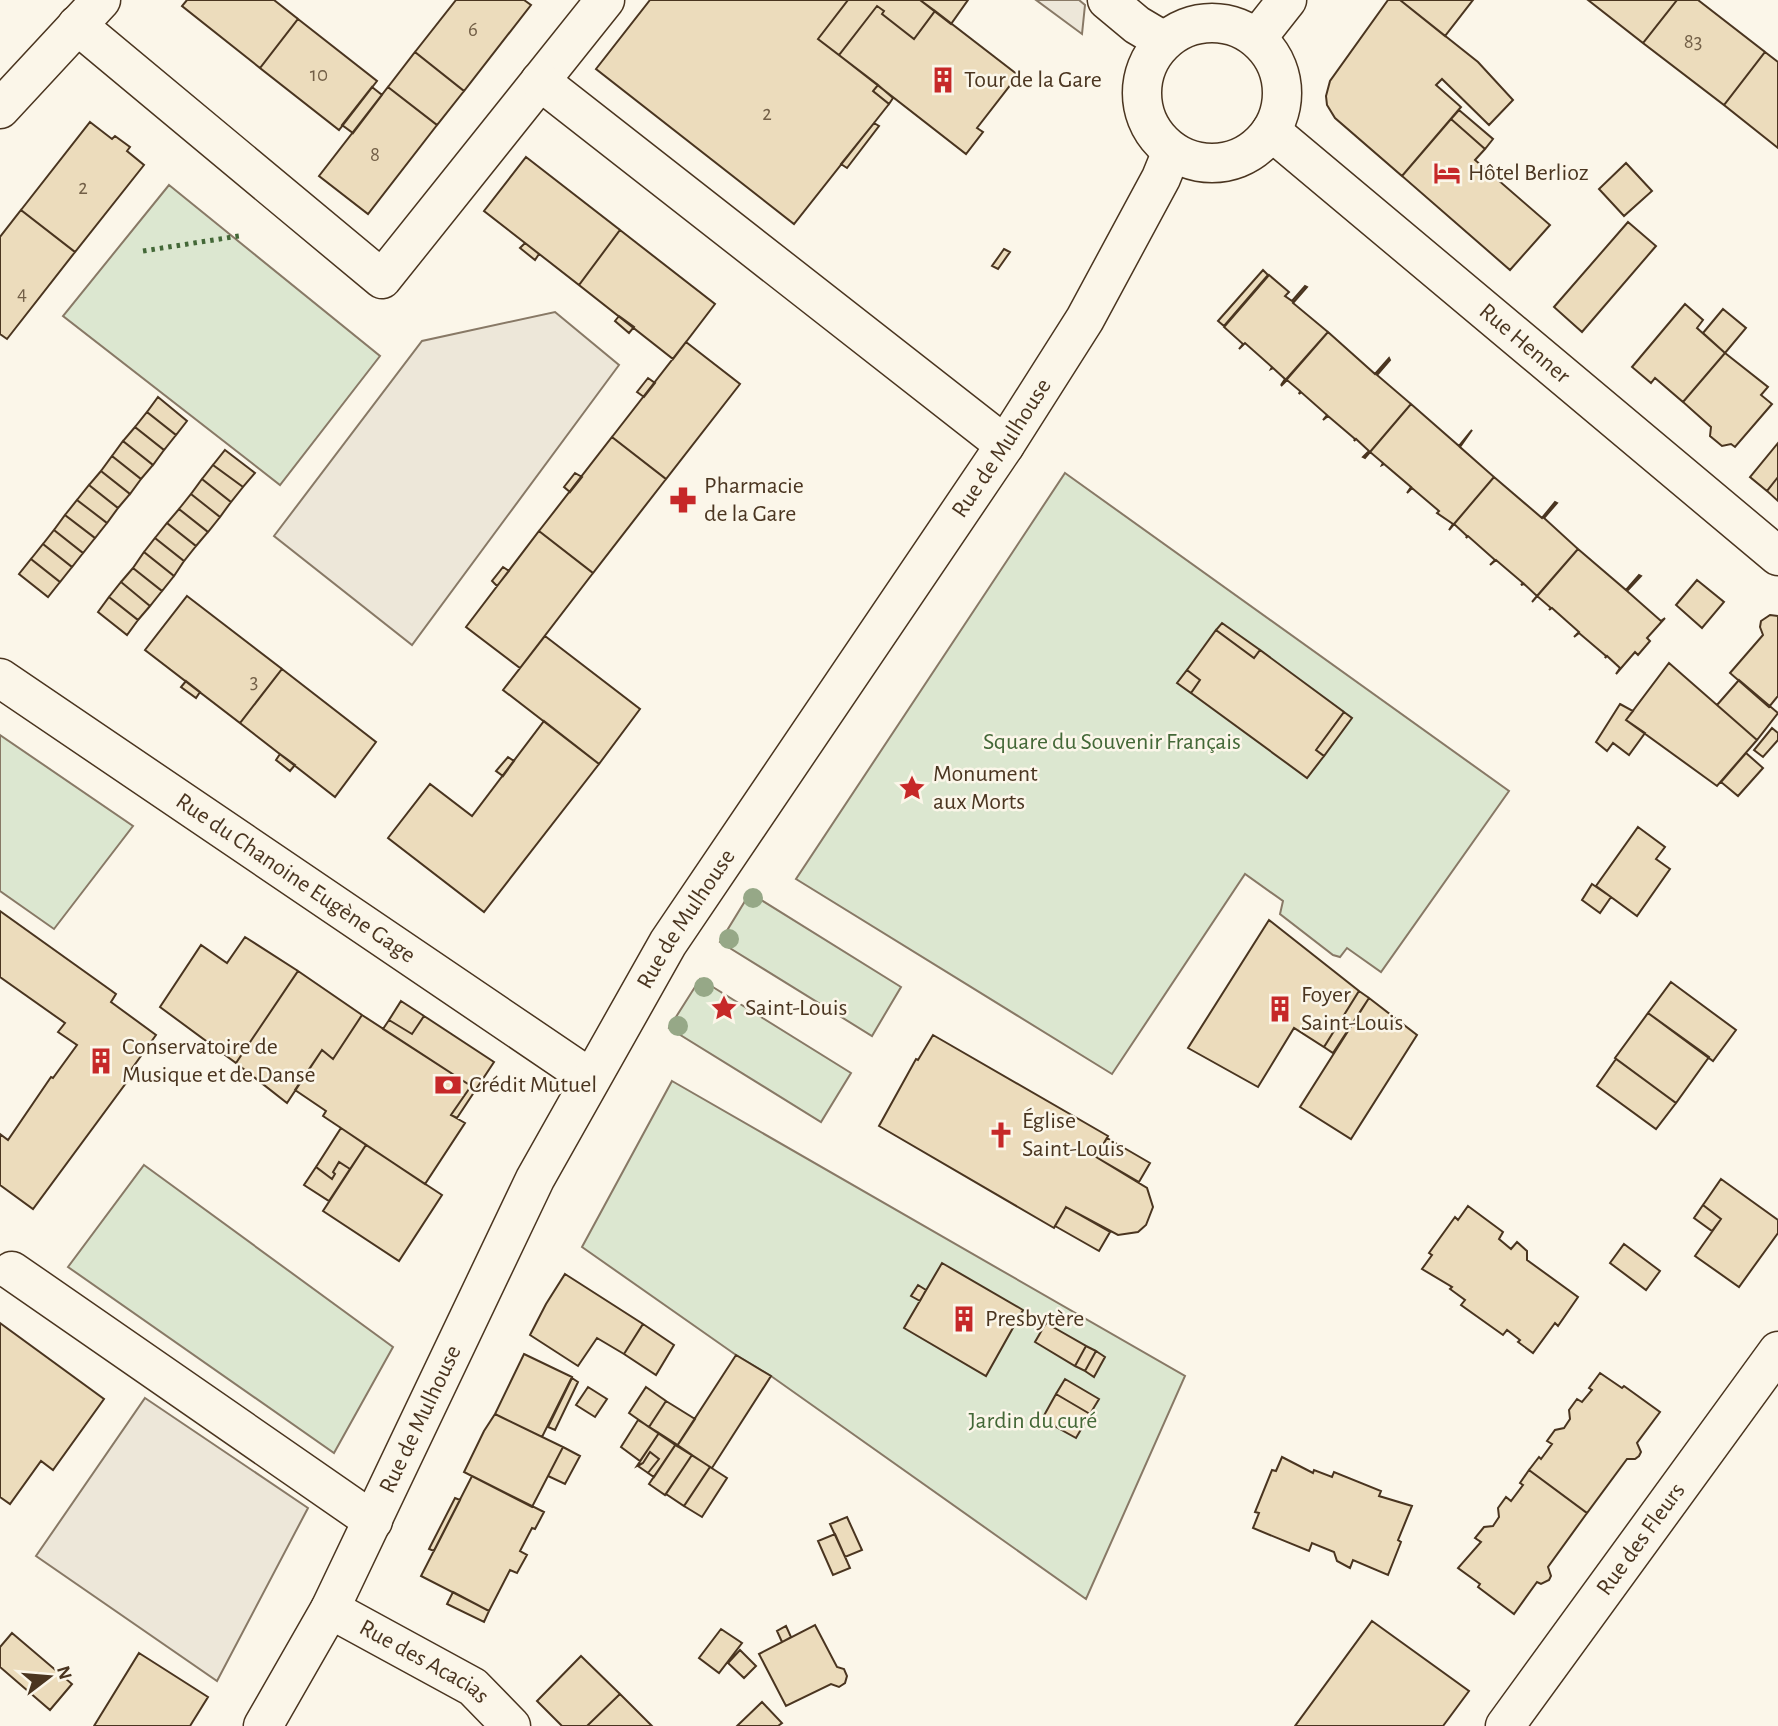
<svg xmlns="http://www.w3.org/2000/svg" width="1778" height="1726" viewBox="0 0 1778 1726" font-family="'Alegreya Sans',sans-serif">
<rect width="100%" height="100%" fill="#fbf6e9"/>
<path fill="#dce7d0" stroke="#887966" stroke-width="2" d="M169 185 380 356 280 485 63 316Z
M1065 473 1509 791 1381 972 1347 948 1340 957 1333 955 1280 914 1283 901 1245 874 1112 1074 796 879Z
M0 735 133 826 54 929 0 891Z
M750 893 901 987 872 1036 720 942Z
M700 979 851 1073 821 1122 669 1028Z
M672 1081 1185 1376 1086 1599 771 1376 736 1355 582 1247Z
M144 1165 393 1347 334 1453 68 1267Z"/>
<path fill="#ede7d9" stroke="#887966" stroke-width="2" d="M1036 0H1079L1085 5 1082 34Z
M555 312 619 365 412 645 274 536 422 341Z
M145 1398 308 1508 217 1681 36 1556Z"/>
<path fill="#ecdcbc" stroke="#4a3520" stroke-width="2" d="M187 0H274L298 19 260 68 182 6Z
M456 0H524L531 5 464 91 415 52Z
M650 0H848L818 39 878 85 873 91 889 104 794 224 596 69Z
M848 0H920L935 11 914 39 882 14 884 11 877 6 839 55 818 39Z
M920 0H968L951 24Z
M1388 0H1400L1478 62 1513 100 1489 125 1442 79 1436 85 1461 107 1402 176 1335 118 1327 105 1326 96 1330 81Z
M1400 0H1473L1445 36Z
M1588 0H1677L1643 43Z
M1677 0H1698L1765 52 1724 105 1643 43Z
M877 6 884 11 882 14 914 39 935 11 1018 75 977 128 983 132 966 154 839 55Z
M298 19 377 81 339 130 260 68Z
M415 52 464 91 437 125 388 87Z
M1765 52 1778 62V148L1724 105Z
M878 85 893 98 889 104 873 91Z
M372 87 382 95 353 133 342 125Z
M388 87 437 125 368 214 319 176Z
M1459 110 1493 139 1485 149 1451 119Z
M1451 119 1485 149 1475 160 1550 225 1510 270 1402 176Z
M90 122 112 139 115 136 130 147 127 151 144 165 75 252 21 210Z
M874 123 879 126 847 168 841 164Z
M526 157 620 230 579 285 484 211Z
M1626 163 1652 191 1624 216 1599 189Z
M21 210 75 252 7 339 0 334V237Z
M1628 222 1656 246 1582 332 1554 307Z
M620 230 715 304 673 359 579 285Z
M525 243 539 254 535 260 520 248Z
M1004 249 1010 252 998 269 992 266Z
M1263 270 1268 275 1224 326 1218 321Z
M1269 275 1289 292 1285 296 1292 301 1305 286 1307 287 1293 303 1328 332 1281 385 1285 379 1273 368 1271 369 1272 367 1245 343 1239 349 1243 344 1224 327Z
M1685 304 1703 320 1697 328 1725 353 1683 402 1655 378 1651 383 1632 367Z
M1723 309 1746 328 1725 353 1703 333Z
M619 316 634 327 629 333 615 321Z
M1328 332 1375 374 1389 358 1390 360 1377 375 1411 404 1365 458 1363 457 1369 451 1356 439 1354 441 1355 439 1328 416 1323 420 1327 415 1301 392 1299 394 1300 391 1287 380 1281 386Z
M686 342 740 384 666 479 612 437Z
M1725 353 1768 387 1761 395 1772 404 1735 447 1731 444 1722 446 1710 436 1711 427 1683 402Z
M648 378 655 383 644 397 637 392Z
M158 397 187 421 176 435 147 412Z
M1411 404 1459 446 1472 430 1460 447 1494 477 1449 530 1453 524 1437 513 1439 511 1412 488 1407 493 1411 487 1384 464 1382 465 1383 463 1370 452Z
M147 412 176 435 164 450 135 427Z
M135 427 164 450 153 465 123 441Z
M612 437 666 479 593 573 539 531Z
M123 441 153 465 141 479 112 456Z
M1778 443V477L1767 491 1750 477Z
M225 450 255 473 243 487 213 465Z
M112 456 141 479 130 494 101 471Z
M213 465 243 487 231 502 202 479Z
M101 471 130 494 118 508 89 485Z
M575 473 582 477 570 492 564 487Z
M1494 477 1542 518 1555 502 1557 503 1544 518 1578 549 1532 602 1537 596 1524 584 1521 585 1523 583 1496 560 1490 565 1495 560 1468 536 1466 538 1467 536 1454 524Z
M1778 477V501L1767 491Z
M202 479 231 502 220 517 191 494Z
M89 485 118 508 107 523 77 500Z
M191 494 220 517 208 532 179 509Z
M77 500 107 523 95 538 65 515Z
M179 509 208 532 196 546 167 523Z
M65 515 95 538 83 553 54 530Z
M167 523 196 546 184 561 155 538Z
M54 530 83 553 72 567 43 544Z
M539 531 593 573 520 668 466 627Z
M155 538 184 561 174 576 144 552Z
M43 544 72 567 60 582 31 559Z
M1578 549 1626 590 1639 575 1641 576 1627 591 1661 621 1665 618 1647 638 1650 641 1638 655 1635 652 1616 674 1620 668 1607 656 1605 658 1606 656 1579 633 1574 637 1579 632 1552 608 1549 610 1551 608 1537 596Z
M144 552 174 576 162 591 133 568Z
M31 559 60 582 48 597 19 574Z
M503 567 509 571 497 586 492 581Z
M133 568 162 591 150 606 121 582Z
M1697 580 1724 602 1702 628 1676 605Z
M121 582 150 606 138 620 109 597Z
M187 596 282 669 240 723 145 650Z
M109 597 138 620 127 635 98 612Z
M1770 615 1778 616V696L1769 707 1730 673 1763 635 1760 627 1761 621Z
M1222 623 1260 650 1254 658 1216 630Z
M1216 630 1254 658 1260 650 1344 712 1316 750 1324 756 1307 778 1191 693 1200 680 1187 670Z
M545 636 640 709 599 764 503 690Z
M1669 663 1757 740 1717 786 1626 720Z
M282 669 376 742 335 797 240 723Z
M1187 670 1200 680 1191 693 1177 683Z
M1739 680 1778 713 1757 740 1717 705Z
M186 681 200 692 196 698 181 687Z
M1620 704 1633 711 1626 720 1645 733 1629 755 1613 743 1607 751 1596 742Z
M1344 712 1352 718 1324 756 1316 750Z
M544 721 599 764 484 912 388 838 430 784 472 816Z
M1772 728 1778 733V740L1763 757 1754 750Z
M1746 753 1763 768 1738 796 1721 782Z
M280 754 295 765 290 771 276 760Z
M508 757 514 761 503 776 496 771Z
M1638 827 1665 847 1656 859 1670 869 1637 916 1596 886Z
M1592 884 1611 897 1600 913 1582 900Z
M0 911 116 994 111 1002 156 1035 123 1081 126 1083 33 1209 0 1185V1134L8 1140 51 1077 53 1078 77 1045 58 1032 65 1023 0 977Z
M1269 920 1359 991 1324 1047 1294 1028 1258 1087 1188 1048Z
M245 937 298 971 236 1063 160 1007 201 945 227 963Z
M298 971 362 1015 333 1059 322 1050 287 1103 236 1063Z
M1671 982 1736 1030 1713 1061 1648 1013Z
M1359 991 1369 998 1333 1053 1324 1047Z
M1369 998 1417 1035 1351 1139 1300 1107Z
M401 1001 424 1016 412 1034 389 1020Z
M1648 1013 1709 1057 1676 1103 1615 1058Z
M362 1015 471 1086 451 1115 465 1123 425 1184 323 1116 326 1111 295 1090 322 1050 333 1059Z
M424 1016 494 1062 457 1118 451 1115 471 1086 383 1029 389 1020 412 1034Z
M933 1035 1108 1136 1096 1157 1147 1188 1153 1207 1146 1225 1138 1232 1118 1235 1066 1207 1054 1228 879 1126 916 1059 918 1060Z
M1616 1059 1676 1103 1656 1129 1597 1086Z
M341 1128 366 1145 350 1169 339 1162 333 1172 335 1174 332 1179 316 1167Z
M1107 1138 1150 1163 1139 1182 1096 1157Z
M366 1145 442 1195 399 1261 323 1211Z
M339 1162 350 1169 329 1201 304 1185 316 1167 332 1179 335 1174 333 1172Z
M1721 1179 1778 1220V1233L1739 1287 1695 1256 1721 1219 1703 1205Z
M1703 1205 1721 1219 1712 1231 1694 1218Z
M1468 1206 1503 1232 1499 1239 1511 1249 1517 1242 1527 1251V1260L1578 1297 1558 1326 1555 1323 1533 1353 1518 1342 1520 1340 1507 1330 1503 1335 1461 1305 1465 1300 1450 1289 1452 1287 1422 1269 1432 1255 1429 1253 1455 1217 1458 1220Z
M1066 1207 1110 1232 1099 1251 1055 1226Z
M1624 1244 1660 1271 1646 1290 1610 1263Z
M942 1263 1023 1310 986 1376 904 1328Z
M565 1274 643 1324 624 1354 597 1338 578 1366 530 1335 546 1304Z
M918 1285 926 1290 920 1301 911 1296Z
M0 1323 104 1399 53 1470 41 1461 10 1504 0 1497Z
M1046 1323 1086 1346 1075 1366 1035 1342Z
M643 1324 674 1345 656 1375 624 1354Z
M1086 1346 1096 1351 1085 1371 1075 1366Z
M1096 1351 1105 1357 1094 1377 1085 1371Z
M524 1354 572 1377 542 1437 495 1414Z
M736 1355 771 1376 712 1468 677 1446Z
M1600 1373 1622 1388 1624 1386 1660 1412 1637 1443 1641 1452 1639 1456 1635 1459H1627L1587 1513 1529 1470 1539 1457 1541 1459 1552 1444 1547 1441 1555 1430 1564 1428 1570 1419 1569 1410 1577 1399 1582 1402 1592 1390 1589 1388Z
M572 1378 578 1382 555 1430 548 1427Z
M1065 1379 1099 1399 1090 1414 1056 1394Z
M588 1387 607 1399 595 1417 576 1405Z
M646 1387 666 1401 649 1427 629 1413Z
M1056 1394 1090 1414 1076 1438 1042 1419Z
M666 1401 695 1419 677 1446 649 1427Z
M495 1414 563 1447 532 1507 464 1472 484 1431Z
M638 1420 659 1433 640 1461 621 1447Z
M659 1433 676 1444 654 1477 648 1473 659 1459 650 1452 643 1463 637 1466Z
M676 1444 692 1455 665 1495 649 1484Z
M563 1447 580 1456 565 1484 548 1476Z
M650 1452 659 1459 648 1473 638 1466 643 1463Z
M692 1455 710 1467 684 1506 666 1494Z
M1282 1457 1313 1473 1314 1470 1332 1477 1334 1472 1381 1491 1379 1496 1412 1506 1398 1540 1401 1542 1388 1575 1353 1560 1350 1568 1337 1561 1334 1552 1312 1543 1309 1551 1253 1528 1259 1513 1255 1512 1272 1470 1276 1471Z
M710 1467 727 1478 702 1517 684 1506Z
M1529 1470 1587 1513 1548 1567 1551 1576 1549 1580 1541 1584 1537 1582 1514 1614 1478 1587 1480 1584 1458 1568 1481 1542 1475 1538 1484 1527 1493 1526 1499 1517 1498 1508 1506 1497 1511 1501 1523 1485 1520 1483Z
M472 1476 544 1512 535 1529 532 1528 520 1551 527 1555 517 1573 510 1570 489 1611 421 1576Z
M455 1498 460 1500 434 1551 429 1549Z
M847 1517 862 1550 845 1557 830 1524Z
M835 1534 850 1568 833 1575 818 1541Z
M453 1592 489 1611 484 1622 447 1604Z
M1372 1621 1469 1691 1443 1726H1295Z
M815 1625 837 1667 844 1669 847 1676 845 1683 839 1687 831 1684 786 1706 759 1654Z
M786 1626 791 1637 782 1642 777 1631Z
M721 1629 742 1643 719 1673 699 1658Z
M12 1633 72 1684 50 1710 0 1667V1647Z
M740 1650 756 1666 744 1678 728 1663Z
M139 1653 208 1697 190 1726H94Z
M581 1656 620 1694 587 1726H562L537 1701Z
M620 1694 652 1726H587Z
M762 1702 782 1723 778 1726H737Z"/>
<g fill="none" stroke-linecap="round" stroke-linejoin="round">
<g stroke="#4a3520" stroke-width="41">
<g id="minor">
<path d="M77 25 382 279 605 0"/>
<path d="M540 81 1005 445"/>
<path d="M0 109 101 0"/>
<path id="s1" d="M1271 131 1778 556"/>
<path id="s2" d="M0 678 590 1078"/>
<path d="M12 1271 373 1521"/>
<path id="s3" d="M330 1609 473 1687 511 1726"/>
<path id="s4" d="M1505 1726 1778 1351"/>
</g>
</g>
<g stroke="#4a3520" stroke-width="41">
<g id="major">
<path d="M1107 0 1137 25 1164 41"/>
<circle cx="1212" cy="93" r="70"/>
<path d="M1257 38 1287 0"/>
<path id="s5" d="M263 1726 330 1609 535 1179 668 943 1005 445 1085 319 1161 178 1172 151"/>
</g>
</g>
<use href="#minor" stroke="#fbf6e9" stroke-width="38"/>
<use href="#major" stroke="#fbf6e9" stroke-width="38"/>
<path stroke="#436837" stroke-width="5" stroke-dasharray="3.5 5" stroke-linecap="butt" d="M143 251 239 236"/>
</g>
<g fill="#96a887">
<circle cx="753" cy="898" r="10"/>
<circle cx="729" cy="939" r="10"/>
<circle cx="704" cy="987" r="10"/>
<circle cx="678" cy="1026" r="10"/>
</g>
<defs>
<g id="building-bare" transform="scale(2.1)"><path d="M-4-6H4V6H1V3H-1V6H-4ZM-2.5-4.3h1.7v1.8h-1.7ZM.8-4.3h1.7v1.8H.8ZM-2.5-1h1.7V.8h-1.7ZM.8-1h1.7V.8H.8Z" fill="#c62828" stroke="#fbf6e9" stroke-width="2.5" paint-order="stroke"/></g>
<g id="hotel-bare" transform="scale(2.1)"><path d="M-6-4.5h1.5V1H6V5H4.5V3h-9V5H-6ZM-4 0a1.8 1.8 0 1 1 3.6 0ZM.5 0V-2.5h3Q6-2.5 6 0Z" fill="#c62828" stroke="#fbf6e9" stroke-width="2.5" paint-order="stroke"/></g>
<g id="pharmacy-bare" transform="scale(2.1)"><path d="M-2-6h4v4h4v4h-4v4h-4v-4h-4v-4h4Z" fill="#c62828" stroke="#fbf6e9" stroke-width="2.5" paint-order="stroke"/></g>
<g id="sight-bare" transform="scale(2.1)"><path d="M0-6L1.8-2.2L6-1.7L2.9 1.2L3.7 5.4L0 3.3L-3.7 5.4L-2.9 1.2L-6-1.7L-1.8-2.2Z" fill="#c62828" stroke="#fbf6e9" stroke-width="2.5" paint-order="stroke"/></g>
<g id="bank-bare" transform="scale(2.1)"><path d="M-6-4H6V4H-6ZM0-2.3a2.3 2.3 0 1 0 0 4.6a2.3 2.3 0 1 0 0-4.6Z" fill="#c62828" stroke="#fbf6e9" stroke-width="2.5" paint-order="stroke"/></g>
<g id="church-bare" transform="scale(2.1)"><path d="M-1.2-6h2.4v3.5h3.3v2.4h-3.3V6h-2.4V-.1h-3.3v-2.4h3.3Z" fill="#c62828" stroke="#fbf6e9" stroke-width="2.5" paint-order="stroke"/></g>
</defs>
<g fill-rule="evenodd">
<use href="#building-bare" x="943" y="80"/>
<use href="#hotel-bare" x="1447" y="173"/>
<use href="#pharmacy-bare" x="683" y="500"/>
<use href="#sight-bare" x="912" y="788"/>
<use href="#sight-bare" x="724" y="1008"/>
<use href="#building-bare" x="1280" y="1009"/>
<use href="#building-bare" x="101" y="1061"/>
<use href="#bank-bare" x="448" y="1085"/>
<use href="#church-bare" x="1001" y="1135"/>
<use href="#building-bare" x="964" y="1319"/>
</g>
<g text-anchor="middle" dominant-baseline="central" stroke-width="5" stroke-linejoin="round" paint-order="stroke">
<g font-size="21" fill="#725f47">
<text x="473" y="29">6</text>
<text x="1693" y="41">83</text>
<text x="319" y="74">10</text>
<text x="767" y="113">2</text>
<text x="375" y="154">8</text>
<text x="83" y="187">2</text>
<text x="22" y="293">4</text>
<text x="254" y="681">3</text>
</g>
<g font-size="24" fill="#4a3520" stroke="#fbf6e9" text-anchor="start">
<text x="964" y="80">Tour de la Gare</text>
<text x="1468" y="173">Hôtel Berlioz</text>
<text x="704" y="486">Pharmacie<tspan x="704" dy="28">de la Gare</tspan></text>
<text x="933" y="774">Monument<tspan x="933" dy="28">aux Morts</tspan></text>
<text x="1301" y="995">Foyer<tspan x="1301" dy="28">Saint-Louis</tspan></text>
<text x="745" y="1008">Saint-Louis</text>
<text x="122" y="1047">Conservatoire de<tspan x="122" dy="28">Musique et de Danse</tspan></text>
<text x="469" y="1085">Crédit Mutuel</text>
<text x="1022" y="1121">Église<tspan x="1022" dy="28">Saint-Louis</tspan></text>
<text x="985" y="1319">Presbytère</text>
</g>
<g font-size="24" fill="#4a3520" stroke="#fbf6e9">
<text stroke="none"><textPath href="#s1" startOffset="331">Rue Henner</textPath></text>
<text stroke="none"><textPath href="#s5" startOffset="1479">Rue de Mulhouse</textPath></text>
<text stroke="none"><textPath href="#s2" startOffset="357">Rue du Chanoine Eugène Gage</textPath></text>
<text stroke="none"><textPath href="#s5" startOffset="912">Rue de Mulhouse</textPath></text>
<text stroke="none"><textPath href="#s5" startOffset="345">Rue de Mulhouse</textPath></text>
<text stroke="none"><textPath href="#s4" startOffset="231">Rue des Fleurs</textPath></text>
<text stroke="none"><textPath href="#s3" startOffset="108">Rue des Acacias</textPath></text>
</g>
<g font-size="24" fill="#436837" stroke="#fbf6e9">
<text x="1112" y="742">Square du Souvenir Français</text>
<text x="1033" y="1421">Jardin du curé</text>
</g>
</g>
<g transform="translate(49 1677) rotate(74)" stroke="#fbf6e9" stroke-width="5" paint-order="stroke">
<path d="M0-5L12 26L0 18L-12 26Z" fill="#4a3520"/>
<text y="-10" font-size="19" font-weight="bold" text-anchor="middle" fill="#4a3520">N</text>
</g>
</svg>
